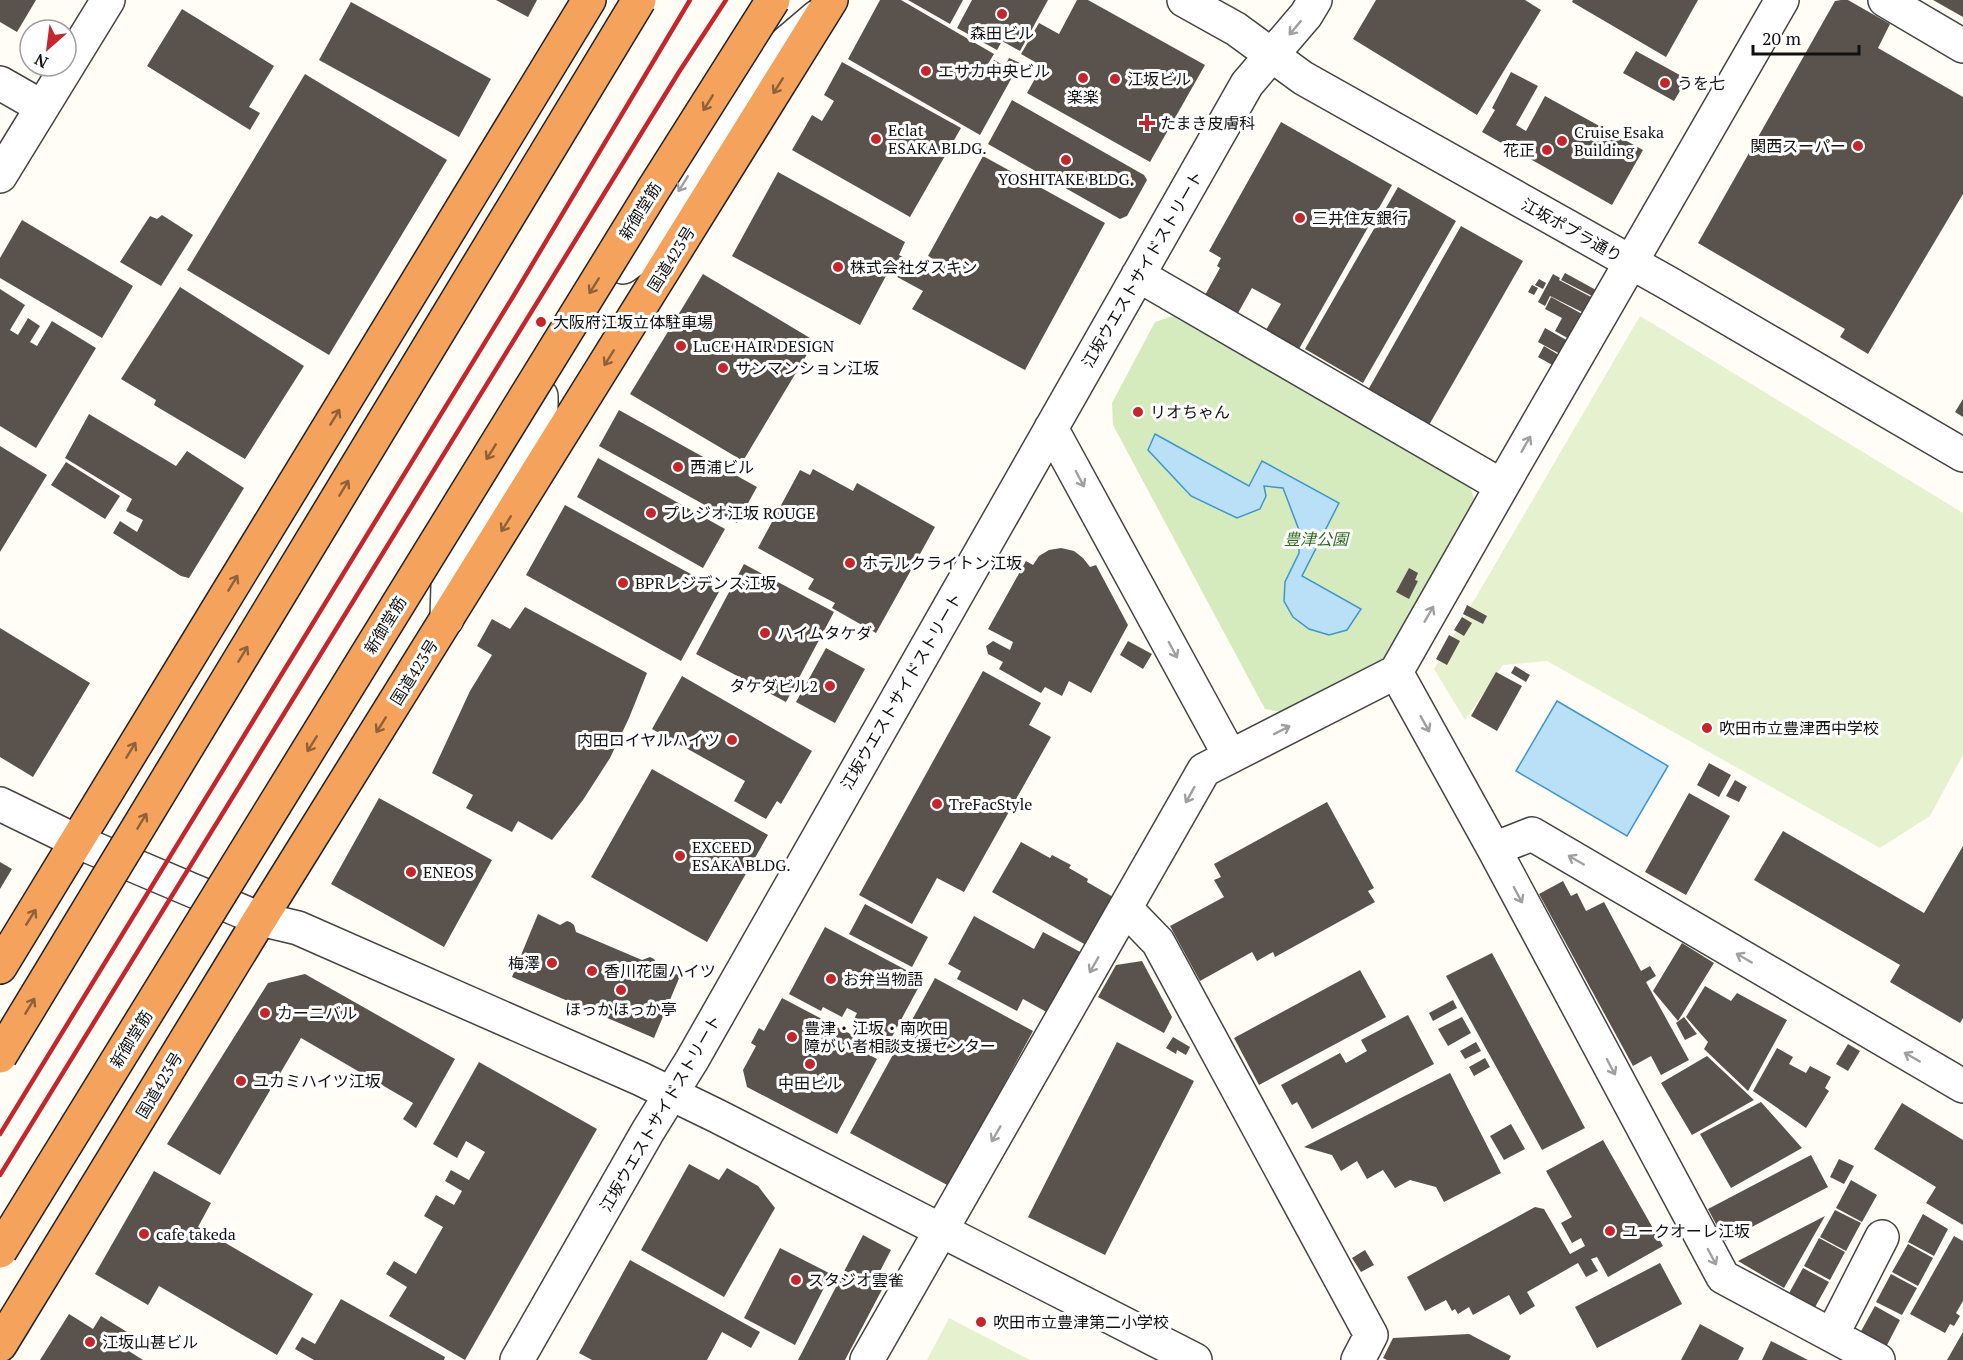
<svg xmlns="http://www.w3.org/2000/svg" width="1963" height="1360" viewBox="0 0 1963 1360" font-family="'PT Serif','Noto Sans JP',serif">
<rect width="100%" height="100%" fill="#fffdf5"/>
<path fill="#d5ebbd" d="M1173 316 1469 484 1478 509 1393 653 1287 713 1265 709 1113 425 1112 403 1155 322Z"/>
<path fill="#e6f2cf" d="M1640 316 1963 513V755L1930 816 1880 848 1547 661 1503 665 1465 720 1434 669Z
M949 1318 1030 1360H927Z"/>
<path fill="#b9e0f7" stroke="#3f96cf" stroke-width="1.5" d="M1155 434 1249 486 1262 461 1339 503 1302 576 1361 609 1347 630 1329 635 1309 629 1293 617 1284 601 1285 582 1299 553V530L1283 488 1264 486 1266 496 1260 509 1237 518 1191 496 1148 450Z
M1557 701 1668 766 1627 836 1516 771Z"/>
<path fill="#5a524d" d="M0 0H36L17 32 0 22Z
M496 0H537L528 17Z
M880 0H901L994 54 981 75 984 77 994 60 1005 66 1009 58 1020 63 980 135 848 59Z
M908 0H963L950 24Z
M972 0H1048L1020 51 1002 41 997 50 957 28Z
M1077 0H1088L1205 65 1150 162 1027 93 1042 66 1021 54 1039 23 1059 34Z
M1376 0H1525L1541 10 1477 115 1353 39Z
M1573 0H1698L1666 57 1572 2Z
M1841 0H1848L1890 24 1878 48 1963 97V194L1868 354 1840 337 1845 329 1698 243 1835 1Z
M1933 0H1963V17Z
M351 2 491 79 459 137 319 60Z
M182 9 274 66 249 107 260 113 250 130 147 66Z
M1636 51 1687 79 1674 101 1623 73Z
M842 62 961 128 910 217 792 150 812 115 822 121 834 101 824 95Z
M1511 72 1538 86 1516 125 1526 131 1545 96 1643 150 1612 205 1482 132 1495 110 1492 108Z
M305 74 447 160 329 355 187 270Z
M1012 100 1144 175 1147 180 1127 216 1120 219 988 144Z
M1281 122 1392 185 1299 349 1266 330 1281 304 1252 288 1238 313 1205 295 1220 268 1217 266 1221 258 1209 251Z
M983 156 1105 223 1025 370 912 309 923 291 888 272 860 325 732 256 778 172 905 242 899 255 932 273 938 262 928 256Z
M1398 187 1456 221 1363 383 1305 349Z
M162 215 193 235 161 286 120 262 150 216 157 219Z
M22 220 133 286 102 338 0 278V258Z
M1461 226 1523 261 1429 425 1368 390Z
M1565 273 1596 290 1592 296 1561 280Z
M703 274 815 341 743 461 630 394Z
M1553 274 1560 278 1559 280 1591 297 1582 312 1550 296 1545 306 1538 302Z
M1539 279 1546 283 1543 289 1535 285Z
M1532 285 1538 288 1534 295 1528 292Z
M180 287 304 366 245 459 154 405 156 400 121 379Z
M0 289 25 305 10 330 18 335 28 318 40 326 30 342 37 346 52 321 96 348 36 448 0 426Z
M1551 297 1584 315 1571 340 1555 331 1562 318 1545 309Z
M1545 328 1570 342 1562 355 1538 342Z
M1544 346 1562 357 1556 367 1538 357Z
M1963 399V417L1955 412Z
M619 410 757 487 737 523 599 446Z
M89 414 176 466 187 451 244 488 189 578 181 576 113 533 120 521 137 532 143 520 126 511 132 499 65 458Z
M0 446 47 475 0 552Z
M598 458 725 529 703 568 577 497Z
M66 462 120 496 105 519 51 485Z
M813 469 853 491 857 483 935 527 876 633 832 608 835 603 808 589 814 579 758 548 800 470 810 475Z
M565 505 720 590 681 661 526 575Z
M1061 548 1074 551 1083 558 1090 567 1096 565 1128 625 1091 693 1069 681 1062 696 1045 687 1041 693 999 669 1003 662 988 654 986 646 993 641 1010 650 1013 642 988 629 1026 561 1033 565 1039 556 1049 550Z
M744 564 834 612 786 702 696 654Z
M1409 568 1418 573 1415 580 1418 581 1409 599 1396 592Z
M1467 605 1487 616 1483 624 1463 614Z
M525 607 647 673 629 718 610 758 583 800 552 840 518 821 512 832 466 808 473 795 432 773 470 691 492 655 477 646 492 619 510 629Z
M1462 617 1472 623 1464 636 1454 630Z
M0 628 90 683 33 777 0 757Z
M1449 635 1460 641 1447 665 1436 659Z
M1128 641 1152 654 1143 669 1120 655Z
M826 648 865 669 835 723 796 702Z
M1515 666 1530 675 1526 682 1511 673Z
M983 671 1041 703 1029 725 1051 737 964 892 937 878 912 924 859 895Z
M1496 672 1522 686 1497 731 1471 716Z
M682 676 812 751 781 804 777 801 766 819 734 801 745 781 652 729Z
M1709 763 1731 775 1719 797 1697 785Z
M652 769 768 835 707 942 591 877Z
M1735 780 1747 787 1739 802 1726 796Z
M1689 793 1730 816 1686 895 1645 872Z
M379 798 492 860 444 947 331 884Z
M1327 802 1374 888 1368 891 1375 902 1275 957 1273 952 1257 961 1252 952 1200 981 1170 926 1224 897 1214 880 1221 877 1214 864Z
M1783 831 1924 913 1963 846V1018L1960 1023 1890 982 1900 965 1754 880Z
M1021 842 1050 858 1052 855 1071 865 1069 868 1088 879 1087 882 1113 897 1086 945 992 892Z
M0 862 12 869 0 889Z
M1563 881 1571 896 1577 893 1586 911 1604 902 1641 971 1650 966 1656 976 1646 982 1689 1060 1661 1075 1651 1056 1633 1066 1539 894Z
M865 904 928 937 912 967 849 934Z
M538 914 560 925 567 921 570 922 574 925 576 932 642 960 650 957 654 959 658 965 680 976 654 1038 512 977Z
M974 916 1034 949 1043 932 1084 954 1052 1015 1023 999 1017 1011 957 979 961 971 948 964Z
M825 927 923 979 887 1046 850 1027 857 1013 847 1008 842 1017 823 1007 821 1011 789 994Z
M1682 943 1714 963 1678 1021 1653 991Z
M1492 953 1585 1128 1542 1150 1446 976Z
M1142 961 1172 1017 1164 1033 1098 997 1116 965Z
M1360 970 1386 1017 1259 1085 1234 1038Z
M305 974 455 1059 416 1128 403 1119 413 1103 301 1038 220 1175 167 1144 268 983Z
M935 978 1033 1031 949 1186 850 1133Z
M1705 986 1731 1001 1737 993 1787 1020 1748 1091 1704 1049 1708 1042 1686 1017Z
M782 998 860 1039 856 1048 877 1059 837 1134 747 1087 743 1070 756 1046 751 1043 759 1028 764 1031Z
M1453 1000 1457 1008 1433 1021 1429 1013Z
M1408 1015 1434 1064 1312 1129 1297 1102 1292 1105 1281 1085 1340 1053 1346 1063 1367 1051 1361 1040Z
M1462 1017 1471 1033 1448 1046 1438 1029Z
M1684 1017 1697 1034 1685 1040 1676 1023Z
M1173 1037 1190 1047 1186 1055 1177 1050 1176 1054 1166 1048Z
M1117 1042 1194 1081 1105 1255 1028 1217Z
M1476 1042 1481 1051 1465 1059 1460 1051Z
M1848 1044 1860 1051 1848 1071 1836 1064Z
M1777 1048 1793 1057 1789 1064 1806 1073 1810 1066 1831 1077 1825 1088 1829 1091 1806 1128 1753 1091Z
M1707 1056 1754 1100 1692 1135 1661 1083Z
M1485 1058 1490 1067 1474 1076 1469 1067Z
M479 1062 597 1129 465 1360 389 1316 407 1287 386 1274 394 1261 416 1274 443 1227 424 1216 436 1195 454 1205 462 1191 445 1181 451 1170 469 1180 485 1152 466 1141 457 1158 433 1144Z
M1450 1073 1501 1173 1444 1202 1436 1187 1410 1180 1395 1188 1383 1170 1367 1179 1357 1161 1341 1171 1332 1155 1304 1147Z
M1761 1102 1802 1148 1731 1188 1700 1134Z
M1902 1103 1963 1140V1225L1926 1203 1936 1187 1874 1149Z
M1511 1124 1525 1149 1504 1160 1490 1136Z
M1603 1140 1663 1246 1608 1277 1597 1257 1591 1259 1598 1271 1586 1277 1578 1263 1527 1292 1535 1306 1520 1315 1509 1295 1473 1315 1469 1307 1458 1314 1455 1309 1452 1311 1446 1300 1425 1311 1407 1277 1535 1207 1544 1209 1570 1254 1585 1246 1581 1238 1572 1243 1561 1223 1572 1217 1546 1171Z
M1811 1155 1828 1187 1725 1241 1708 1209Z
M1839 1159 1854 1166 1844 1184 1830 1177Z
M689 1164 719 1180 727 1168 758 1186 775 1208 724 1297 641 1250Z
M154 1171 211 1203 198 1227 313 1294 277 1355 159 1286 148 1305 95 1274Z
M1851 1180 1877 1195 1862 1222 1836 1208Z
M1835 1210 1861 1223 1846 1251 1820 1237Z
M1923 1214 1948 1229 1934 1256 1908 1242Z
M1825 1216 1784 1288 1738 1261Z
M863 1235 891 1250 878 1275 887 1280 845 1360H798Z
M1954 1236 1963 1241V1301L1956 1313 1960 1316 1954 1326 1950 1324 1945 1333 1910 1314Z
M1819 1238 1845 1252 1830 1280 1804 1266Z
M1908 1244 1933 1258 1918 1286 1892 1272Z
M780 1248 831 1274 795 1345 744 1318Z
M1365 1250 1374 1265 1361 1272 1352 1258Z
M630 1260 760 1332 751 1348 722 1332 707 1360H592L579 1353Z
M1660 1263 1682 1304 1597 1348 1575 1307Z
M1803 1268 1829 1282 1814 1309 1788 1295Z
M1891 1274 1917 1288 1902 1315 1876 1302Z
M341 1299 445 1357 444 1360H314L295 1349 302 1337 315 1344Z
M1875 1306 1900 1320 1886 1347 1860 1333Z
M69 1314 93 1329 101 1316 132 1335 124 1348 143 1360H40Z
M1700 1324 1744 1348 1738 1360H1681Z
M1963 1332V1360H1947Z
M1469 1334 1511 1356 1509 1360H1387L1383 1358 1393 1338Z
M1771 1341 1808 1360H1762Z"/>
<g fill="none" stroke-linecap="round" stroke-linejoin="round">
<g stroke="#444" stroke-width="36">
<path id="minor" d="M1184 0 1236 29 1303 78 1668 283 1963 455
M1885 0 1963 46
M0 83 42 107
M0 176 108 0
M623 267 637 257 736 101 777 51 817 17
M1138 275 1502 486
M1051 428 1230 756
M447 619 448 585 458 546 541 413V396
M1396 672 1494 849 1723 1277 1878 1360
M0 804 76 841 260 919 298 928 641 1079 717 1116 1195 1360
M1494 849 1532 834 1963 1086
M1126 909 1158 942 1371 1335 1358 1360
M1832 1335 1882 1237
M517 1360 648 1131 692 1060 1247 84 1306 15 1315 0
M867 1360 1204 770 1396 672 1502 486 1782 0"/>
</g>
<g stroke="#222" stroke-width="36">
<path id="highway" d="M0 967 589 0
M0 1345 260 919 831 0"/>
</g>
<use href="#minor" stroke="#fff" stroke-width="33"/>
<use href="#highway" stroke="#f5a25d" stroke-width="33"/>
<path stroke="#c4262e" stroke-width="4.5" d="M0 1134 514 295 690 0
M0 1175 679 72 726 0"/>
<g stroke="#222" stroke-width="36" stroke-linecap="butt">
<path id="highway-bridge" d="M0 1056 639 0
M0 1251 653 190 773 0"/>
</g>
<use href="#highway-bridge" stroke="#f5a25d" stroke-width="33"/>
</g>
<defs><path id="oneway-shaft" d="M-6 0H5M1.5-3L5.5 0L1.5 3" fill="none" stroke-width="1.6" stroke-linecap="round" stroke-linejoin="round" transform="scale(1.5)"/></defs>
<g stroke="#a0a0a0">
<use href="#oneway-shaft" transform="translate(1295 28) rotate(130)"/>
<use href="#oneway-shaft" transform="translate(683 184) rotate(122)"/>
<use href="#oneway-shaft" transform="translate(1526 444) rotate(-60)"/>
<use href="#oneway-shaft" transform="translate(1080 479) rotate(62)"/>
<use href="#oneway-shaft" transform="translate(1429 614) rotate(-60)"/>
<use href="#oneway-shaft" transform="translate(1173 650) rotate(62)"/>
<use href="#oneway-shaft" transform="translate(1425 724) rotate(61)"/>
<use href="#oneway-shaft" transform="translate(1282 730) rotate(-27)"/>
<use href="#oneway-shaft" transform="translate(1190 795) rotate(119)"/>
<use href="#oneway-shaft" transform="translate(1576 860) rotate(-150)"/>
<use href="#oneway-shaft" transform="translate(1518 895) rotate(62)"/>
<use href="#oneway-shaft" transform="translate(1744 958) rotate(-150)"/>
<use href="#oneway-shaft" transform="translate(1094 965) rotate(120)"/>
<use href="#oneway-shaft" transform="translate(1912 1057) rotate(-150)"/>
<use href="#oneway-shaft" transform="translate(1611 1067) rotate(62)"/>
<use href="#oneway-shaft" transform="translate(996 1134) rotate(120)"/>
<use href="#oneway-shaft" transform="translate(1712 1257) rotate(62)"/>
</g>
<g stroke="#8e613b">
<use href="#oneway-shaft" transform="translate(778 86) rotate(122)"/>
<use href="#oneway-shaft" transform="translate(708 103) rotate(122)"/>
<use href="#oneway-shaft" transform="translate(594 286) rotate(122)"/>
<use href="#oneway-shaft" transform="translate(609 358) rotate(122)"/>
<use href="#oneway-shaft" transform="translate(335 417) rotate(-59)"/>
<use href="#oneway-shaft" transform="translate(491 452) rotate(122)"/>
<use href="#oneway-shaft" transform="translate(344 488) rotate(-59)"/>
<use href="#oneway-shaft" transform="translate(506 524) rotate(122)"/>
<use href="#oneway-shaft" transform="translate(233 583) rotate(-59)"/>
<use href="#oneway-shaft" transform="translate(243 654) rotate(-59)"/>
<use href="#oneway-shaft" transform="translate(381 725) rotate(122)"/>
<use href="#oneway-shaft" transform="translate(312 744) rotate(122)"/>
<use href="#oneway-shaft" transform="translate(131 750) rotate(-59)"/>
<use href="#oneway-shaft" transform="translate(142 821) rotate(-59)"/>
<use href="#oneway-shaft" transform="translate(31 917) rotate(-58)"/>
<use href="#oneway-shaft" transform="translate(30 1006) rotate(-59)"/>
</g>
<g fill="#c4262e" stroke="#fff" stroke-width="2">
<circle cx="1002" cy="14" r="6"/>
<circle cx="926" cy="71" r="6"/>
<circle cx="1083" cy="78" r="6"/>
<circle cx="1115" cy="79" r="6"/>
<circle cx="1665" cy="83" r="6"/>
<path d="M1144 114h6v6h6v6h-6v6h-6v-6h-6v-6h6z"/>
<circle cx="876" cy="139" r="6"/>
<circle cx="1562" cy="141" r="6"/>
<circle cx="1858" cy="146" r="6"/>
<circle cx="1547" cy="150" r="6"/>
<circle cx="1066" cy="160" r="6"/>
<circle cx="1300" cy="218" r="6"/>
<circle cx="838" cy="267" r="6"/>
<circle cx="541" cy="322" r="6"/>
<circle cx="681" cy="346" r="6"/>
<circle cx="723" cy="368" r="6"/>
<circle cx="1138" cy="412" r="6"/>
<circle cx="678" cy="467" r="6"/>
<circle cx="651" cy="513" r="6"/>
<circle cx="850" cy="563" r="6"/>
<circle cx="623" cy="583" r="6"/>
<circle cx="765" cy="633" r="6"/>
<circle cx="830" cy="686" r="6"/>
<circle cx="1707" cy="728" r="6"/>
<circle cx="732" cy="740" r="6"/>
<circle cx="937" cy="804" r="6"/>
<circle cx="680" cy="856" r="6"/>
<circle cx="411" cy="872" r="6"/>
<circle cx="552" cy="963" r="6"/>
<circle cx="592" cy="971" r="6"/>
<circle cx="831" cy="979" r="6"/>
<circle cx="621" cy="990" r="6"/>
<circle cx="265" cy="1013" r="6"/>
<circle cx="792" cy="1037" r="6"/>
<circle cx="810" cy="1064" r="6"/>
<circle cx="241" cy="1081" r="6"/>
<circle cx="1610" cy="1231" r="6"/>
<circle cx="144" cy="1234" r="6"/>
<circle cx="796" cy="1280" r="6"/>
<circle cx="981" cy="1322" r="6"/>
<circle cx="90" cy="1342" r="6"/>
</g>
<g text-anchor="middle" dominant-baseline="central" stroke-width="6" stroke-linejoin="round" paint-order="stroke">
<g font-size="16" fill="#111" stroke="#fff" text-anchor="start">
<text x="1002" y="33" text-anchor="middle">森田ビル</text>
<text x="938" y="71">エサカ中央ビル</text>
<text x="1127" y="79">江坂ビル</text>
<text x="1677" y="83">うを七</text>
<text x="1083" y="97" text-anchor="middle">楽楽</text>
<text x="1160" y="123">たまき皮膚科</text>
<text x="888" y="130">Eclat<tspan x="888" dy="18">ESAKA BLDG.</tspan></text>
<text x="1574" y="132">Cruise Esaka<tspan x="1574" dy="18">Building</tspan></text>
<text x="1846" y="146" text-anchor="end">関西スーパー</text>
<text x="1535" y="150" text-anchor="end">花正</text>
<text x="1066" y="179" text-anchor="middle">YOSHITAKE BLDG.</text>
<text x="1312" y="218">三井住友銀行</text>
<text x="850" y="267">株式会社ダスキン</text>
<text x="553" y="322">大阪府江坂立体駐車場</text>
<text x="693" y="346">LuCE HAIR DESIGN</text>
<text x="735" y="368">サンマンション江坂</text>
<text x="1150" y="412">リオちゃん</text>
<text x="690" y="467">西浦ビル</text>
<text x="663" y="513">プレジオ江坂 ROUGE</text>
<text x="862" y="563">ホテルクライトン江坂</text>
<text x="635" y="583">BPRレジデンス江坂</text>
<text x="777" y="633">ハイムタケダ</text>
<text x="818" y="686" text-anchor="end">タケダビル2</text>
<text x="1719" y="728">吹田市立豊津西中学校</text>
<text x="720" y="740" text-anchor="end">内田ロイヤルハイツ</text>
<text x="949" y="804">TreFacStyle</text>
<text x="692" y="847">EXCEED<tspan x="692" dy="18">ESAKA BLDG.</tspan></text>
<text x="423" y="872">ENEOS</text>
<text x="540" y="963" text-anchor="end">梅澤</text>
<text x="604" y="971">香川花園ハイツ</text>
<text x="843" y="979">お弁当物語</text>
<text x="621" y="1009" text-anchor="middle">ほっかほっか亭</text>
<text x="277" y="1013">カーニバル</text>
<text x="804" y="1028">豊津・江坂・南吹田<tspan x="804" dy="18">障がい者相談支援センター</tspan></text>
<text x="253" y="1081">ユカミハイツ江坂</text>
<text x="810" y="1083" text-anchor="middle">中田ビル</text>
<text x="1622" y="1231">ユークオーレ江坂</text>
<text x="156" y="1234">cafe takeda</text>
<text x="808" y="1280">スタジオ雲雀</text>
<text x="993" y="1322">吹田市立豊津第二小学校</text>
<text x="102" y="1342">江坂山甚ビル</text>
</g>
<g font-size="16" fill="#111" stroke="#fff">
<text transform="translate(640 211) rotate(-58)">新御堂筋</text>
<text transform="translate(1572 230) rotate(29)">江坂ポプラ通り</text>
<text transform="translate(671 259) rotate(-58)">国道423号</text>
<text transform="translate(1142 269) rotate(-60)">江坂ウエストサイドストリート</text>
<text transform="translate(385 625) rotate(-58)">新御堂筋</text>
<text transform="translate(414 672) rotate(-58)">国道423号</text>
<text transform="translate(901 691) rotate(-60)">江坂ウエストサイドストリート</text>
<text transform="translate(131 1039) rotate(-58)">新御堂筋</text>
<text transform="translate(159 1085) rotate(-59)">国道423号</text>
<text transform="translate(660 1113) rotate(-60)">江坂ウエストサイドストリート</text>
</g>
<g font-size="16" font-style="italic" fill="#2f6b1f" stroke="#fff">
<text x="1316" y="539">豊津公園</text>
</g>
</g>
<g transform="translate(48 48) rotate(208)"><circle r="28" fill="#ffffff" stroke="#a0a0a0" stroke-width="1.5"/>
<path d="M0-4.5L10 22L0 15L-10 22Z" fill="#c4262e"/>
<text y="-9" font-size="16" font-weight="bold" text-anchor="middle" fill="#111111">N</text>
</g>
<path d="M1753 45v9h106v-9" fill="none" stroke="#111111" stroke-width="3"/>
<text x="1762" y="45" font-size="18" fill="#111111" stroke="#ffffff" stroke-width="4.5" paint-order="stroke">20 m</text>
</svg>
